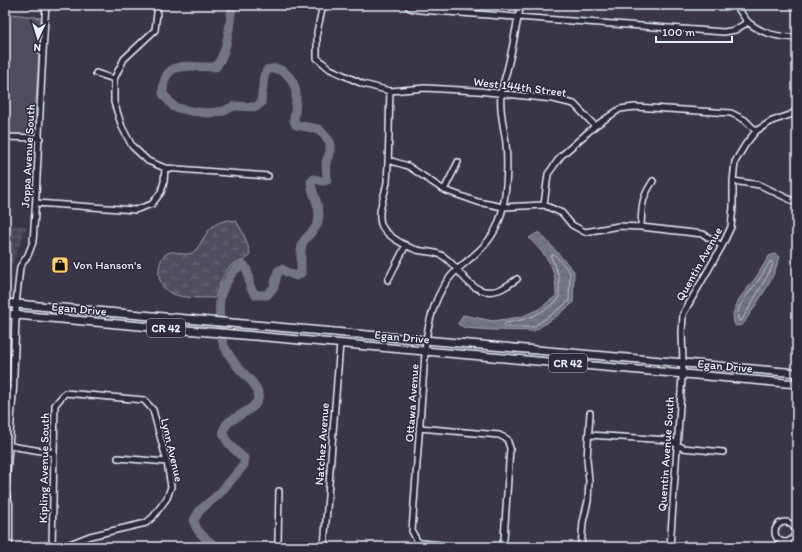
<svg xmlns="http://www.w3.org/2000/svg" width="802" height="552" viewBox="0 0 802 552" font-family="Itim,sans-serif">
<defs>
<pattern id="industrial-grid" width="8" height="8" patternUnits="userSpaceOnUse"><rect width="8" height="8" fill="#464354"/><path d="M0 4h8M4 0v8" fill="none" stroke="#615f6d"/></pattern>
<pattern id="wetland-marsh" width="20" height="14" patternUnits="userSpaceOnUse"><rect width="20" height="14" fill="#504e5f"/><path d="M1 5h8M5 5V1M11 12h8M15 12V8" fill="none" stroke="#696877"/></pattern>
<pattern id="water-waves" width="16" height="10" patternUnits="userSpaceOnUse"><rect width="16" height="10" fill="#737482"/><path d="M0 5q4-4 8 0t8 0" fill="none" stroke="#5f6069"/></pattern>
</defs>
<rect width="100%" height="100%" fill="#3a3648"/>
<filter id="ink" filterUnits="userSpaceOnUse"><feTurbulence type="fractalNoise" baseFrequency=".025" numOctaves="2"/><feDisplacementMap in="SourceGraphic" scale="8" xChannelSelector="R" yChannelSelector="G"/><feConvolveMatrix kernelMatrix="1 2 1 2 8 2 1 2 1" color-interpolation-filters="sRGB"/></filter>
<g filter="url(#ink)">
<path fill="url(#industrial-grid)" d="M5 224 27 226 5 282Z"/>
<path fill="url(#wetland-marsh)" stroke="#9ca0ac" d="M229 220 236 221C243 231 247 242 250 254 247 263 237 260 231 266 226 271 221 279 219 286 217 290 218 294 214 298 192 297 156 302 159 268 160 263 162 255 168 253 175 249 183 257 192 253 195 251 198 247 200 244 208 230 213 222 229 220Z"/>
<path fill="#504e5f" stroke="#9ca0ac" d="M5 13 41 18 34 135 5 134Z"/>
<path fill="url(#water-waves)" stroke="#a2a6b1" d="M539 232 574 271 573 303 557 316 534 331 493 330 465 328 458 324 463 315 493 321 521 317 539 309 556 296C556 266 549 259 529 238Z
M775 254 779 257C774 281 757 302 744 323L742 325 736 326 734 323 733 314 739 299 757 276 769 256Z"/>
<g fill="none" stroke-linecap="round" stroke-linejoin="round">
<path stroke="#b9bfc9" stroke-width="1" d="M552 255H555L570 272 569 301 554 313 533 327H505L504 325 505 323C527 320 542 314 559 299V276L551 257Z
M770 262H772L773 264 769 273 742 320 739 321C732 308 753 289 760 278 764 273 766 267 770 262Z"/>
<path stroke="#737482" stroke-width="9" d="M216 547C207 539 195 532 194 520L200 510 219 494 244 465V458C188 414 265 421 258 392 255 382 243 374 237 366 233 361 227 352 224 346 220 336 218 305 221 294 222 291 224 287 226 283 231 275 234 267 244 265 253 277 244 283 256 295H267L274 287 278 271 282 269 288 273 297 276 301 273C301 266 300 247 303 242 308 234 315 232 318 222 322 207 312 196 311 182L314 179 322 181 327 180 326 162 330 152V142L319 129 296 125 294 120C295 110 298 97 295 88 291 75 280 65 267 70L264 76 261 103 256 107 234 106 224 111 208 113 190 111 174 107 163 94C162 57 191 68 216 67 228 51 229 27 232 8L230 5"/>
<g stroke="#e8f1f8" stroke-width="8">
<path id="minor" d="M158 5 155 30 124 59 114 79V102L122 127 132 146 148 161 165 168 268 176
M323 5 317 32V58L330 69 363 84 390 91 425 88 478 91 553 99 574 104 595 126 620 109 635 107 731 113 745 120 756 131
M407 5 410 8 420 10 724 32 735 30 748 22
M736 5C740 11 744 18 749 23 763 34 779 37 797 38
M96 73 114 79
M390 91C389 122 389 152 387 182 385 196 377 210 381 224 384 235 407 247 417 250 425 252 433 251 441 255 457 263 463 284 481 290 495 295 506 287 517 279
M5 137 40 138
M388 160 408 166 444 190 478 202 503 207 544 205 562 213 572 225 585 232 619 226 641 227 703 234 722 246
M733 181 760 185 797 203
M444 190 458 162
M36 203 135 210 152 204 161 192 164 182 165 168
M544 205 548 174 561 156 595 126
M641 227C642 206 641 199 653 181
M388 280 406 245
M16 304 20 267 28 255 33 242C39 163 40 84 46 5
M419 428 499 435 507 439 510 448 504 539 502 544 498 547
M589 435 669 440 683 448 723 452
M5 444 16 447 54 453
M118 458 167 462
M775 532a10 10 0 1 1 20 0a10 10 0 1 1-20 0Z
M52 547 55 405 65 393 144 400 153 410 167 462 171 487 167 498 153 517 146 523 90 536 62 547
M279 547 278 542 279 491
M324 547 340 343
M463 547 421 543 417 541 412 531 426 340C430 314 438 286 458 269 475 254 489 245 498 224 507 202 508 166 506 143 504 126 499 111 501 94 503 83 507 72 509 62 514 43 516 24 521 5
M581 547 583 522 588 501 589 481 587 459 590 413
M670 547 683 363 682 333 683 314 722 246 731 227 733 207V181L735 162 745 145 756 131 772 121 790 115 797 110"/>
</g>
<g stroke="#e8f1f8" stroke-width="9">
<path id="major" d="M5 492 13 388 16 304
M5 494V492L9 504V547"/>
</g>
<g stroke="#e8f1f8" stroke-width="10">
<path id="highway" d="M5 303 797 373
M5 314 797 384"/>
</g>
<use href="#minor" stroke="#2f2a3d" stroke-width="5"/>
<use href="#major" stroke="#2f2a3d" stroke-width="6"/>
<use href="#highway" stroke="#2f2a3d" stroke-width="7"/>
</g>
</g>
<defs>
<g id="shop-square" transform="scale(0.9)"><rect x="-9" y="-9" width="18" height="18" rx="4" fill="#ffd166" stroke="#2f2a3d"/><path d="M-5-2.5h2.3a2.7 3.5 0 0 1 5.4 0H5L5.5 6h-11ZM-1.5-2.5h3a1.5 2.3 0 0 0-3 0Z" fill="#111"/></g>
</defs>
<g fill-rule="evenodd">
<use href="#shop-square" x="60" y="265"/>
</g>
<g text-anchor="middle" dominant-baseline="central" stroke-width="3" stroke-linejoin="round" paint-order="stroke">
<g fill="#2f2a3d" stroke="#b0b5c0" stroke-width="1">
<rect x="147" y="319" width="38" height="18" rx="3"/>
<rect x="549" y="354" width="38" height="18" rx="3"/>
</g>
<g font-size="11" font-weight="bold" fill="#e8f1f8">
<text x="166" y="328">CR 42</text>
<text x="568" y="363">CR 42</text>
</g>
<g font-size="12" fill="#e8f1f8" stroke="#2f2a3d">
<text transform="translate(520 87) rotate(7)">West 144th Street</text>
<text transform="translate(28 156) rotate(-87)">Joppa Avenue South</text>
<text transform="translate(699 264) rotate(-61)">Quentin Avenue</text>
<text transform="translate(79 309) rotate(5)">Egan Drive</text>
<text transform="translate(402 337) rotate(5)">Egan Drive</text>
<text transform="translate(725 366) rotate(5)">Egan Drive</text>
<text transform="translate(412 403) rotate(-86)">Ottawa Avenue</text>
<text transform="translate(322 444) rotate(-86)">Natchez Avenue</text>
<text transform="translate(172 450) rotate(77)">Lynn Avenue</text>
<text transform="translate(666 454) rotate(-86)">Quentin Avenue South</text>
<text transform="translate(44 468) rotate(-89)">Kipling Avenue South</text>
</g>
<g font-size="12" fill="#e8f1f8" stroke="#2f2a3d" text-anchor="start">
<text x="73" y="265">Von Hanson's</text>
</g>
</g>
<rect width="802" height="552" fill="none" stroke="#2f2a3d" stroke-width="20"/>
<rect x="10" y="10" width="782" height="532" fill="none" stroke="#e8f1f8" stroke-width="1.5" filter="url(#ink)"/>
<g transform="translate(38 38) rotate(184)" stroke="#2f2a3d" stroke-width="3" paint-order="stroke">
<path d="M0-3L7 15L0 10L-7 15Z" fill="#e8f1f8"/>
<text y="-6" font-size="11" font-weight="bold" text-anchor="middle" fill="#e8f1f8">N</text>
</g>
<path d="M656 36v6h76v-6" fill="none" stroke="#e8f1f8" stroke-width="2"/>
<text x="662" y="36" font-size="12" fill="#e8f1f8" stroke="#2f2a3d" stroke-width="3" paint-order="stroke">100 m</text>
</svg>
